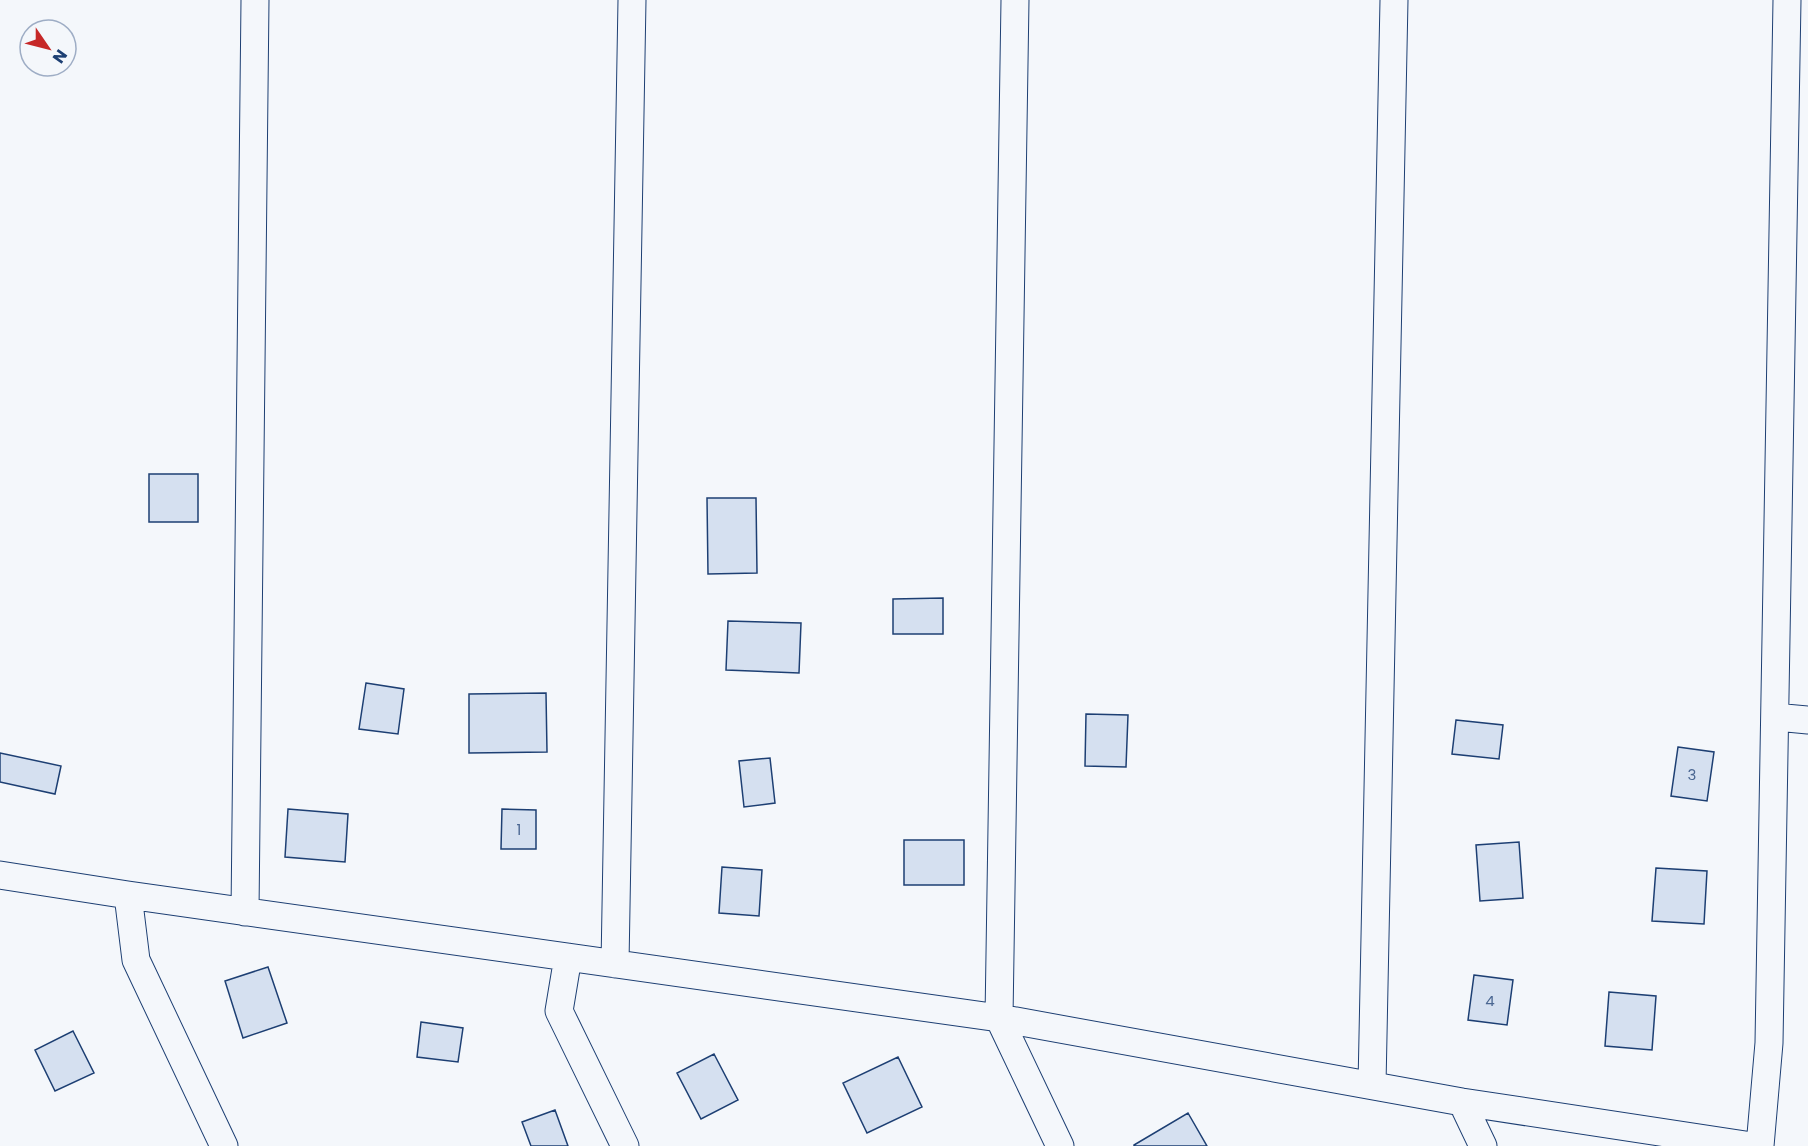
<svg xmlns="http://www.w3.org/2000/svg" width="1808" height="1146" viewBox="0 0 1808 1146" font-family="Poppins,sans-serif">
<rect width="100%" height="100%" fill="#f4f7fb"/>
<path fill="#d5e0f0" stroke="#1d3f73" stroke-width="1.5" d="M149 474H198V522H149Z
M707 498H756L757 573 708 574Z
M943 598V634H893V599Z
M728 621 801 623 799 673 726 670Z
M366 683 404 689 398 734 359 729Z
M546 693 547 752 469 753V694Z
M1086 714 1128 715 1126 767 1085 766Z
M1456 720 1503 725 1499 759 1452 754Z
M1678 747 1714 752 1707 801 1671 796Z
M0 753 61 766 55 794 0 782Z
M770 758 775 803 744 807 739 761Z
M288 809 348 814 345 862 285 857Z
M502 809 536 810V849H501Z
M904 840H964V885H904Z
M1519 842 1523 898 1480 901 1476 845Z
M722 867 762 870 759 916 719 913Z
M1656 868 1707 871 1704 924 1652 921Z
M268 967 287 1023 243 1038 225 981Z
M1474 975 1513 980 1507 1025 1468 1020Z
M1609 992 1656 996 1652 1050 1605 1046Z
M421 1022 463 1028 458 1062 417 1057Z
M73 1031 94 1073 55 1091 35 1050Z
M714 1054 738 1100 701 1119 677 1073Z
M898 1057 922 1107 867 1133 843 1083Z
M555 1110 568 1146H531L522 1122Z
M1188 1113 1207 1146H1134V1145Z"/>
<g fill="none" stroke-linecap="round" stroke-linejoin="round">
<g stroke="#1d3f73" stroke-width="29">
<path id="street" d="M1015 0 999 1018 1060 1146
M1775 717 1808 720
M0 875 128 895 999 1018 1462 1102 1752 1146
M128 895 136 960 224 1146
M245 912 255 0
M568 957 559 1011 625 1146
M615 964 632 0
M1372 1085 1394 0
M1462 1102 1483 1146
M1760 1146 1769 1043 1787 0"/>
</g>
<use href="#street" stroke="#f4f7fb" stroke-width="27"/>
</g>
<g text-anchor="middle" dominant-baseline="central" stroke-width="4.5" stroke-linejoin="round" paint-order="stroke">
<g font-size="15" fill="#4b6792">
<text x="1692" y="774">3</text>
<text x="519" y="829">1</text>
<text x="1490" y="1000">4</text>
</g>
</g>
<g transform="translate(48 48) rotate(125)"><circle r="28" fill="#f4f7fb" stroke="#9eadc5" stroke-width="1.5"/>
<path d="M0-4.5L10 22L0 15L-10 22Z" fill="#c62828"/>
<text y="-9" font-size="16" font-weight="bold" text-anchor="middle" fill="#1d3f73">N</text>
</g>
</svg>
